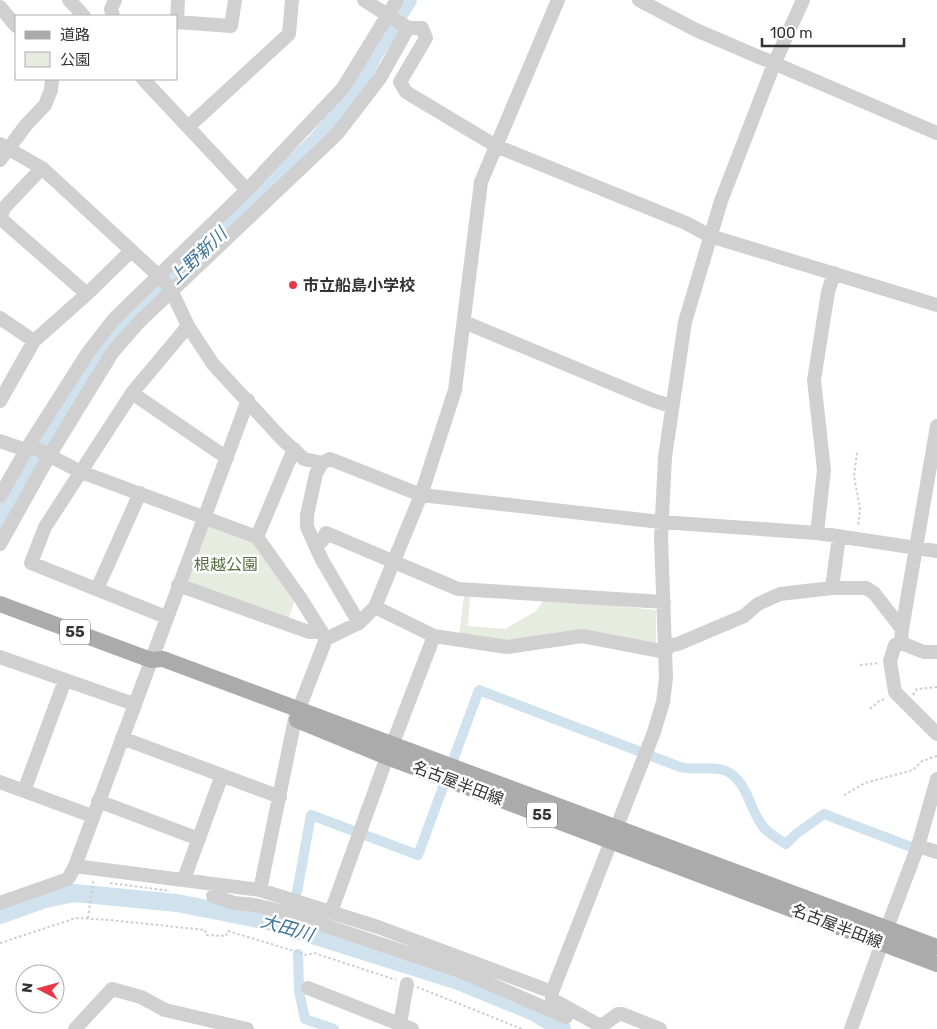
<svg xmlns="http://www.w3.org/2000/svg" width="937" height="1029" viewBox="0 0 937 1029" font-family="Rubik,'Noto Sans JP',sans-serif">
<rect width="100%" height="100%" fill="#fff"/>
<path fill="#e6ecdf" d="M210 525 255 541 295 599 288 621 191 586 187 578 206 527Z
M464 596 470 597 468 626 505 629 536 611 545 598 656 610V648L582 634 505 644 459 636Z"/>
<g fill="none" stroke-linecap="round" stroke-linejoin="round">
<path stroke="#cfe2ee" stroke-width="10" d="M297 892 311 815 418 855 479 690 680 767C695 771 712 765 726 771 747 780 749 808 762 825 767 833 778 839 786 844L796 834 824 814 911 847
M298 954 299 991 305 1019 334 1029"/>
<path stroke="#cfe2ee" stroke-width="18" d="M0 520 96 354 174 276 316 142 351 99 374 54 408 0
M0 915 45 899 75 893 177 903 268 921 458 981 534 1012 562 1029"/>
<path stroke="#cdcdcd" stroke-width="2" stroke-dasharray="2.5 2.5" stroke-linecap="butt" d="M857 453 854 476 860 509 858 527
M860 665 880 663
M913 695 917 689 937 687
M870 709 880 700 886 699
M844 795 865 783 913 770 922 761 937 756
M110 883 170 891
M88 918 93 881
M0 943 76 918 110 920 205 930 206 935 226 936 228 931 307 955 314 953 396 980
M417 987 522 1029"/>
<path stroke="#d0d0d0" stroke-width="14" d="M69 0 84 16
M364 0 408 28H422L426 38 400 82 406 92 496 146 686 223 710 236 937 305
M639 0 696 30 937 133
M0 7 16 26
M113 16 111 9 115 0
M176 22 231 26 235 0
M177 22 178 0
M143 79 247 190
M188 127 289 34 292 0
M0 144 42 168 161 278 171 290 188 326 213 364 282 439 304 459 322 463 330 459 421 495 661 522 817 533 937 551
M0 160 26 125 45 105 51 90 52 79
M0 218 87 294
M0 219 4 208 42 168
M0 318 34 341
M464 322 652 400 671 406
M132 393 227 458
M0 401 34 341 87 294 131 251
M0 441 26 450
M29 445 87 354 114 319 247 190 343 88 397 0
M294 449 257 537 301 599 326 639
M322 463 316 474 307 515V527L322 560 359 623
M0 496 29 445 81 472 257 537
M817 533 824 470 814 380 828 292 834 273
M322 541 326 533 458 589 664 602
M0 544 49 456 112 353 139 322 337 134 380 78 408 28
M178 585 309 632H322
M832 588 839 536
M97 589 140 493
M375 607 421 495 455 390 481 182 558 0
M166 617 31 563 45 527 132 393 188 326
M902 629 937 426
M901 643 895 645 890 661 895 692 937 734
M666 646 678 644 744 616 758 604 780 594 832 588H866L874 593 902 629 901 643 924 652H937
M0 657 134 704
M122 738 280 797
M393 743 434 636
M0 782 92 816
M24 791 65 680
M98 801 199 839
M918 846 937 852
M75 866 260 890 378 927 552 992
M184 879 222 775
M260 890 295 719 326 639 359 623 375 607 434 636 507 647 582 636 666 652
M213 896 234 903 255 905 288 913 460 971 566 1017
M0 903 68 879 75 866 248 400
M331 912 387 757
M887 928 918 846 937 779
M308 988 412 1029
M400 1024 407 984
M75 1029 112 989 141 997 165 1010 247 1029
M660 1029 622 1014H618L603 1025 597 1024 552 999V992L654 732 663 702 666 678 661 537 665 457 685 322 721 201 774 64 803 0
M851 1029 882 943"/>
<path stroke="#ababab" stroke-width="16" d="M0 604 151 660 163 659 937 947
M297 720 387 757 937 964"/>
</g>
<circle fill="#e63946" stroke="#fff" stroke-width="2" cx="293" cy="285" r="5"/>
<g text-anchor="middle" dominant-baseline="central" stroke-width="5" stroke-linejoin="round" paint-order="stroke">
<g fill="#fff" stroke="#707070" stroke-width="1">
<rect x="60" y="619.5" width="30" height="25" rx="4"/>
<rect x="527" y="802.5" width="30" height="25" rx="4"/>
</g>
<g font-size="15" font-weight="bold" fill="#333">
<text x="75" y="632">55</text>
<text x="542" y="815">55</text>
</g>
<g font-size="16" font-weight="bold" fill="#333" stroke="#fff" text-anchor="start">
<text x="303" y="285">市立船島小学校</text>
</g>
<g font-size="16" fill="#56703f" stroke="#fff">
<text x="226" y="564">根越公園</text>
</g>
<g font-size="16" fill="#333" stroke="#fff">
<text transform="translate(458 783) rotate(21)">名古屋半田線</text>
<text transform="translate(837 926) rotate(21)">名古屋半田線</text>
</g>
<g font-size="18" font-style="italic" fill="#3f7597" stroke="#fff">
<text transform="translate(198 256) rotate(-44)">上野新川</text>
<text transform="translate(287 928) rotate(16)">大田川</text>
</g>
</g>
<rect x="15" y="15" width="162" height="65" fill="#ffffff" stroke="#adadad"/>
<rect x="25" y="31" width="25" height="8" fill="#ababab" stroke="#adadad"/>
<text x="60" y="40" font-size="15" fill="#333333">道路</text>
<rect x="25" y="52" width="25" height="15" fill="#e6ecdf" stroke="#adadad"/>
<text x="60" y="65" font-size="15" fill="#333333">公園</text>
<g transform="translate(40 989) rotate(276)"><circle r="24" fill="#ffffff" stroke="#adadad"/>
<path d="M0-4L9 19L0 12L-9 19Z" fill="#e63946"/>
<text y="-8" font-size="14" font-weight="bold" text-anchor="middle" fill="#333333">N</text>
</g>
<path d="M762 38v8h142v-8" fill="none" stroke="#333333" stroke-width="2.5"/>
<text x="770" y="38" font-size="15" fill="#333333" stroke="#ffffff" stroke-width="4" paint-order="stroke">100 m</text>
</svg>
